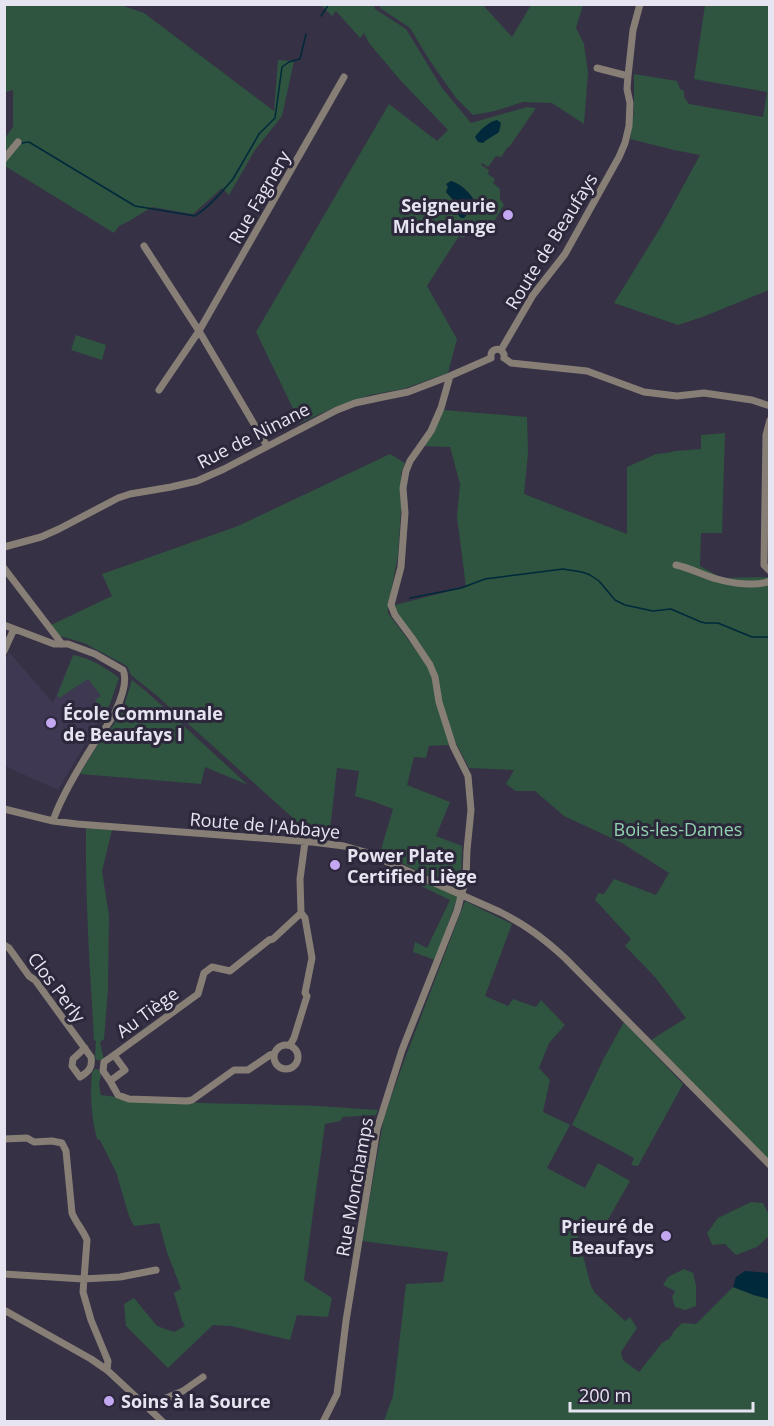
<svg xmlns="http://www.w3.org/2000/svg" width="774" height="1426" viewBox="0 0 774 1426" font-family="'Open Sans',sans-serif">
<rect width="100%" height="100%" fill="#363145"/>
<path fill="#3f3852" d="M9 652 53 703 73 655 82 657 94 662 119 678 110 704 93 731 58 790 5 766 4 661Z"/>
<path fill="#2f5440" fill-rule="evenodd" d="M5 5H121L144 13 274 111 278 60 294 61 282 116 255 150 229 195 222 188 193 214 152 207 131 220 119 226 114 233 5 166V138L13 127V90L5 92Z
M323 5H374L375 9 406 29 442 88 471 123 527 107 536 108 510 146 507 148 501 157 496 156 488 167 482 163 481 165 489 170 488 174 495 179 493 183 500 189V199L504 205 485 236 471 227 464 238 459 236 427 286 457 339 448 373 403 389 370 395 338 406 300 423 256 332 389 104 437 141 448 130 401 81 369 43 364 33 360 38 336 11 332 16 322 6ZM451 181C462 184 471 194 476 203L469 212 456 210 457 204 446 192 448 187 447 184Z
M380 5H483L512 37 531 5H583L576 28 584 44 588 73 584 124 552 103 523 102 495 111 473 115 456 98 430 61 410 28 380 8Z
M705 5H769V290L705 316 678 325 614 303 662 225 700 155 674 150 630 139 634 110V74L677 81 680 89 684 91V97L689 104 763 117 767 92 694 79Z
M76 335 106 345 102 360 71 350Z
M443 410 527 417 528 453 524 494 627 534V467L656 454 667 453 675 451 701 449V435L725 433 722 533H701L700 566 722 578 769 577V1160L651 1040 686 1018 655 977 625 946 631 939 595 900 598 893 604 894 614 879 656 895 669 873 622 843 564 816 535 791H516L506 784 514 770 469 768 454 739 440 696 435 672 396 613 395 605 466 587 457 517 460 484 450 447 423 446Z
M390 454 405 463 401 474V510L398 556 388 607V613L430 669 450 745 429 746 426 758 414 757 407 785 450 802 436 836 462 846 461 891 380 853 393 809 375 802 355 796 359 771 337 768 329 838 314 837 156 695 131 675 127 666 84 643 60 636 51 625 112 596 102 574 238 526Z
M73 655C90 658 105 667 119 678L110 704 107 709 99 705 95 700 101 696 88 679 59 698 57 696Z
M132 680 147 692 248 785 205 767 201 784 80 774 98 744 114 724 123 709Z
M86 828 112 830 102 871 109 916 108 990 104 1039 100 1042 104 1060H96L95 1056 96 1041 94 1040C90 969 85 899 86 828Z
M393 866 458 896 435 960 413 952 415 942 427 948 450 900 392 872Z
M465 901 512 924 485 996 508 1006 513 999 536 1007 541 1000 565 1025 549 1043 539 1068 550 1080 543 1112 570 1125 547 1168 585 1188 598 1163 630 1181 602 1230 585 1220 577 1233 591 1286 595 1293 625 1321 630 1317 637 1328 621 1352 623 1360 639 1372 662 1343 669 1339 675 1330 682 1323 696 1324 733 1287 754 1295 769 1299V1419L767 1422 384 1421 393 1396 406 1284 443 1282 448 1252 362 1241 384 1117 404 1061Z
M624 1022 683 1084 638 1166 631 1165 634 1158 572 1125 604 1058Z
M95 1069H98L101 1074 99 1085 101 1095C161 1104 221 1103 281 1105 314 1105 346 1108 378 1110L376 1115 343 1117 340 1121 325 1124 304 1280 332 1298 328 1317 297 1315 290 1340 231 1326 213 1325 168 1368 126 1326 124 1304 134 1298 157 1326 174 1332 185 1326 182 1320 174 1293 181 1289 167 1252 159 1223 134 1226 129 1216 116 1172 100 1140 97 1139C91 1117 90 1095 92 1072Z
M751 1202 763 1203 769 1215V1236L757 1247 736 1255 725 1244 712 1245 707 1233 718 1218Z
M684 1269 693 1273 696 1285V1306L685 1310 675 1307 672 1297 675 1291 663 1285 668 1277Z"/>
<path fill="#00293b" d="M497 120 501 123 499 132C494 136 488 138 483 143L478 142 475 137C480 130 488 122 497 120Z
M451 181C462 184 471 194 476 204L469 212 464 218H461C456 214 456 209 457 204L446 192 448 187 446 184Z
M745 1271 769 1273V1299L754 1295 733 1287 736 1277Z"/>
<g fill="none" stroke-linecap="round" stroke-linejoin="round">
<path stroke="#00293b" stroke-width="1.5" d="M321 16 329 4
M21 143 29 142 135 206 195 216C210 206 222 192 233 179L259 134 275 118 282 67 289 62 300 59 306 34
M410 598 461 588 485 579 563 569 582 572 590 575 599 581 615 600 625 605 653 611 671 609 701 622 706 623H718L752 637H770"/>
<path stroke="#877f76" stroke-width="7" d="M597 68 628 76
M4 159 18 142
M144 246 199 331 267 446
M491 358C490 351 495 348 501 350
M504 358V354L501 350 533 295 565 254 619 157 625 143 629 126 630 103 627 89 628 76 633 30 640 4
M504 358 511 363 587 371 644 392 677 396 704 393 752 400 770 406
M159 390 199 331 344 77
M770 420 766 435 764 565 770 571
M4 547 41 537 59 529 118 498 130 494 171 487 197 481 224 469 337 410 355 403 383 397 408 392 450 376 491 358
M676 565C690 568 703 575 717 579 730 583 757 587 770 581
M4 568 62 644
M4 625 54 644H68L95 654 123 670C128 681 121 699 116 710 111 722 102 732 95 742 81 764 61 796 53 821
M4 651 14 629
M4 809 53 821 77 824 312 842 344 846 365 852 500 912C527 926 542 937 565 958L770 1165
M4 945 9 948 29 976 35 980 91 1057C93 1068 88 1072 80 1077L72 1066 73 1059 85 1048
M274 1057a12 12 0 1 1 24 0a12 12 0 1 1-24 0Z
M290 1045 294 1038 307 996 305 993 312 958 305 918 301 913
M114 1055 125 1070 110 1081 103 1071 104 1062 114 1055 198 994 204 973 212 967 230 971 269 940 273 939 301 913 300 879 305 842
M110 1081 118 1095 129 1099 187 1101 192 1100 234 1070H248L270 1055 274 1054
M4 1139 27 1138 34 1142 52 1141 62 1143 66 1151 72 1213C76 1223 83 1230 87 1240L83 1292 91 1320 108 1361 107 1370
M4 1274 83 1279 120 1277 156 1270
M4 1310 91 1359 107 1370 163 1422
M147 1406 183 1391 203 1377
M323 1422 337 1394 346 1321 377 1129 402 1050 457 911 466 878 467 850 471 810 468 776 453 746 439 702 435 677 430 665 412 638 395 615 391 605 401 567 405 513 403 488 406 471 410 461 431 431 441 408 450 376"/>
</g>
<g fill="#c4a7f1" stroke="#2c273a" stroke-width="2">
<circle cx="508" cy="215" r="6"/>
<circle cx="51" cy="723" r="6"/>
<circle cx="335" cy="865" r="6"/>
<circle cx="666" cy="1236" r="6"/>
<circle cx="109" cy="1401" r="6"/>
</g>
<g text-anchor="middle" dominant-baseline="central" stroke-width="6" stroke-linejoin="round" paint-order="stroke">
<g font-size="18" fill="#e7e4f1" stroke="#2c273a">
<text transform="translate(259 197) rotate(-60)">Rue Fagnery</text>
<text transform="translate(551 241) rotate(-58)">Route de Beaufays</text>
<text transform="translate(253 435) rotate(-27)">Rue de Ninane</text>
<text transform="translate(265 825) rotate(5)">Route de l'Abbaye</text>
<text transform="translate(57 987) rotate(53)">Clos Perly</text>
<text transform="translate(147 1012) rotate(-36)">Au Tiège</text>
<text transform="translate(354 1187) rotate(-80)">Rue Monchamps</text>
</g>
<g font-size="18" font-weight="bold" fill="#e7e4f1" stroke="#2c273a" text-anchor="start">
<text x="496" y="205" text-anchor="end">Seigneurie<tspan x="496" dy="21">Michelange</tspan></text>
<text x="63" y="713">École Communale<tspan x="63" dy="21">de Beaufays I</tspan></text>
<text x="347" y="855">Power Plate<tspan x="347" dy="21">Certified Liège</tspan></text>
<text x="654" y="1226" text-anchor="end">Prieuré de<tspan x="654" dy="21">Beaufays</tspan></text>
<text x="121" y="1401">Soins à la Source</text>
</g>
<g font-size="18" fill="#90d2ad" stroke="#2c273a">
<text x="678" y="829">Bois-les-Dames</text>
</g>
</g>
<rect width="774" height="1426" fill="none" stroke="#e7e4f1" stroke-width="12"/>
<path d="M570 1402v9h183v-9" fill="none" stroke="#e7e4f1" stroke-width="3"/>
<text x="579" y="1402" font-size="18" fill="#e7e4f1" stroke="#2c273a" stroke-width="4.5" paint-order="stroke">200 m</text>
</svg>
